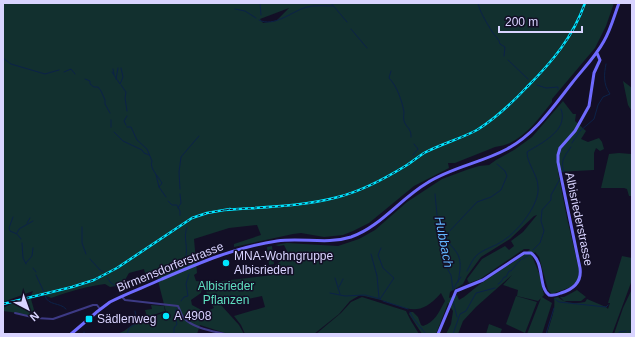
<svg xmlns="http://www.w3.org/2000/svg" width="635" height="337" viewBox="0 0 635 337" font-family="Helvetica,sans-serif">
<rect width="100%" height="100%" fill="#130f26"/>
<path fill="#12302f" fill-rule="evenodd" d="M3 3H614L606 26 595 48 552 99V102C540 117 527 135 510 143 506 145 500 146 495 147 482 152 468 158 455 163H448L449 168 414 186 369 223 353 231 343 235 324 237 301 233 293 234 234 247V244L261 235 257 225 229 228 194 239 197 273 194 275 196 281 206 282 207 285 202 287 201 293 191 300 192 305 205 312 214 308 210 302 205 288 222 281 272 275 271 269 287 256 288 253 284 245 279 246 275 245 287 243 338 246 359 239 375 230 407 202 442 179 469 169 479 166 489 165 496 160 514 150 532 137 563 101 573 114H576L575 121 586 131 581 139 588 142 599 138 602 142 604 149 600 151 596 148 594 153V170L558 172 567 218 579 270 578 280 571 287 552 294 548 290 539 257 535 252 531 257 532 256 539 273 544 295 542 297 552 303 542 334H527L541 298 538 301 517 296 518 290 503 285 512 275 476 307 463 321 458 334H446L451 324 453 311 448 303 436 334H422L409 314 410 312H413L418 317 421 325 423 326C435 322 439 312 445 301L441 293C419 318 409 309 381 300 374 298 367 297 360 295L350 301 339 314 314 334H245L241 325 234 316 265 307 262 296 221 305 239 325 244 334H228L200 325 197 334H117L124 331 136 322 166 312 157 277 147 282 144 269 129 273 122 285 110 287 105 284C87 286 68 292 51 298 45 294 37 297 31 299L36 317 11 312 3 311V308L15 302 30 299 33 291 3 302ZM289 8 276 21 263 23 260 19ZM537 215 523 232 511 241 514 246 509 250 505 246 482 259 467 279 469 283 480 279 524 249H530L524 255 480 284 464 297 459 300 457 295 449 298 450 292 463 284 467 276 481 257 510 239 534 216Z
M623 81 632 88V196H629L627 189 624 188H601L609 154 619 153 631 154 632 115 631 110 628 105Z
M272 246 274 264 269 265 267 247Z
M622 256 632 258V280L612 334H547C550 322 556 310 554 298L558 297C566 304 575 304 585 302L587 299 606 307 608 309 610 303H608Z
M632 289V334H614L623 308Z
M577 290 586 297 581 301H564L560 297H564Z
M516 296 537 302 525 333 506 324Z
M362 297 406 311 411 321 419 334H316L341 313 351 302Z
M151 305 164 306 165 311 147 317 145 310 152 309Z
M489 324 502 329 500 334H486Z"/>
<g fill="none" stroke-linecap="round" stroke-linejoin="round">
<path stroke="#0c2248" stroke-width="1" d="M260 3 261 15
M331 3 347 22
M478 3C479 11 488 25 493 33 496 37 499 39 500 44L505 47 504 56
M235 9 245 11 256 18
M259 20C274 28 292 11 307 7 315 5 324 6 333 6
M351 29 367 48
M3 58 11 64 45 74 59 70
M508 60 528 79
M113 69 114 74
M391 71 389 78C397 86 402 101 404 112 404 115 403 118 404 121 405 125 409 128 410 131 411 133 411 135 411 137
M64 72 71 69 75 74
M112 72 120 84 123 77 121 68
M85 79 90 81V84L94 87H98L101 91 105 100V104L110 113
M116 79 118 68
M121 85 126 92 125 98 127 111
M537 85 546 88 558 87V89
M111 120V127
M126 125 124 121 127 116
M127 127H131L137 140 147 149 152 161C149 168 158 176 162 183L159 187 166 197
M114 132 123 141 142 150 144 153 149 155
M572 143 580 131 594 119 598 105 603 97 610 94C603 84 604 74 606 64
M413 155 418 149 414 144
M564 173C560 161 564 157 571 147
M156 175 159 187
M180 189 179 172 181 157 199 136
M435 194 437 215 439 219 441 233 448 254V270L451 275 453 290
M168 201 172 205H177L180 211V215
M178 208 181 203 180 194
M13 217 9 228 10 231 17 234 21 239
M27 223 30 218
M82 227V243L86 254
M17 233 19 229 33 221
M22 243 23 258 26 264
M533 250 540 243 544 231 541 221 542 210 551 200V195L560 179
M371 254 377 276 379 298
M186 256C188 245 183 238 187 227
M90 259 100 270 104 272
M26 263 32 256 33 248
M33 268 36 272
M467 271C469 267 472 261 475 257 482 249 495 247 504 240 518 231 540 204 538 187 538 175 527 164 527 152 538 145 561 134 562 119 563 116 562 112 561 109
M36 275 44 292
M107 277 110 282 115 286
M335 278 340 294
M458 282C460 272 462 261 457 253 453 247 448 243 445 236L477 202 491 197 501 190 507 176 505 171 497 164
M498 284 501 282 504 277H506L509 271H511L519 261 529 255
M339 287 343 279
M454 288 456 284 461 277
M330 293 345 296 365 295 380 299
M45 296C48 306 60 302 66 309
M555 299 559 302 606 307 608 305
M381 300 380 299 394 278 383 268 378 255 381 248
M181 301 184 297 188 296 186 284 189 274
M383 301 408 309
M453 301 457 317
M410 312 413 318 426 334
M629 331H632
M84 332V334
M127 334 129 328 137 323 135 311
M174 334V328L177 324 175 317 176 309
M453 334 460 314 466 311 476 293 495 288
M546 334 554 308
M619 334V332L626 331"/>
<path stroke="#3d3a85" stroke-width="2" d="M122 297 125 300 178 306C180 310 181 314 183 317 192 328 212 331 225 334
M15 313 36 318 53 319 93 305H97L100 309"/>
<path stroke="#6f6bff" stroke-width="3" d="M71 334 98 311 110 302C127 293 145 287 162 279 199 263 236 247 277 241 302 237 326 245 351 237 380 227 400 199 427 183 452 167 481 163 507 149 535 134 553 107 572 83 583 69 596 56 604 41 611 29 614 16 619 3
M438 334 456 291 483 280 524 253H531C545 263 538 287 549 295 554 296 557 295 561 293 574 289 582 282 580 268L558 162V155L560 148 575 131 589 106 594 73 600 60 597 53"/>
<g stroke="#00e5ff" stroke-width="2.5">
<path id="rail" d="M224 210C262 207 301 207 338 197 362 191 386 178 407 165 413 161 418 157 424 153 441 144 460 139 477 130 496 118 512 103 527 87 552 62 573 37 585 3
M3 304 72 287 94 280 117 268 192 218 207 213 230 209"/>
</g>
<use href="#rail" stroke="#130f26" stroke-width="1" stroke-dasharray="3" stroke-linecap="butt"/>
</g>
<g fill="#00e5ff" stroke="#130f26" stroke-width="1.5">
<circle cx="226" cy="263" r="4"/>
<circle cx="166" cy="316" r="4"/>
<rect x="85" y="315" width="8" height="8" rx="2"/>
</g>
<g text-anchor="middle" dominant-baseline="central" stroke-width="3" stroke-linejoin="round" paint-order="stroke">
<g font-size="12" fill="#d9d4ff" stroke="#130f26">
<text transform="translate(579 219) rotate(78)">Albisriederstrasse</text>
<text transform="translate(170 267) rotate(-22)">Birmensdorferstrasse</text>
</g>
<g font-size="12" fill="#d9d4ff" stroke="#130f26" text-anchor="start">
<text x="234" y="256">MNA-Wohngruppe<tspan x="234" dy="14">Albisrieden</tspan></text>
<text x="174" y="316">A 4908</text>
<text x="97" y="319">Sädlenweg</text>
</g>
<g font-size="12" fill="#5fe0c0" stroke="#130f26">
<text x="226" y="286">Albisrieder<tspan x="226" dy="14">Pflanzen</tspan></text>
</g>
<g font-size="13" font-style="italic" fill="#62b6ff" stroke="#130f26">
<text transform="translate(444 242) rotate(79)">Hubbach</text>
</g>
</g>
<rect width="635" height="337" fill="none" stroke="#d9d4ff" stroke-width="8"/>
<g transform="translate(28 309) rotate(139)" stroke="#130f26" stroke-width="3" paint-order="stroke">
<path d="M0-3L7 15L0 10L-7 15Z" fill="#d9d4ff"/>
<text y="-6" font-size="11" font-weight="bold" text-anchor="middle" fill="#d9d4ff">N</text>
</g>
<path d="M499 26v6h83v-6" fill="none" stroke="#d9d4ff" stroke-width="2"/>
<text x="505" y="26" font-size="12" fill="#d9d4ff" stroke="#130f26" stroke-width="3" paint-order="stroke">200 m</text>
</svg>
